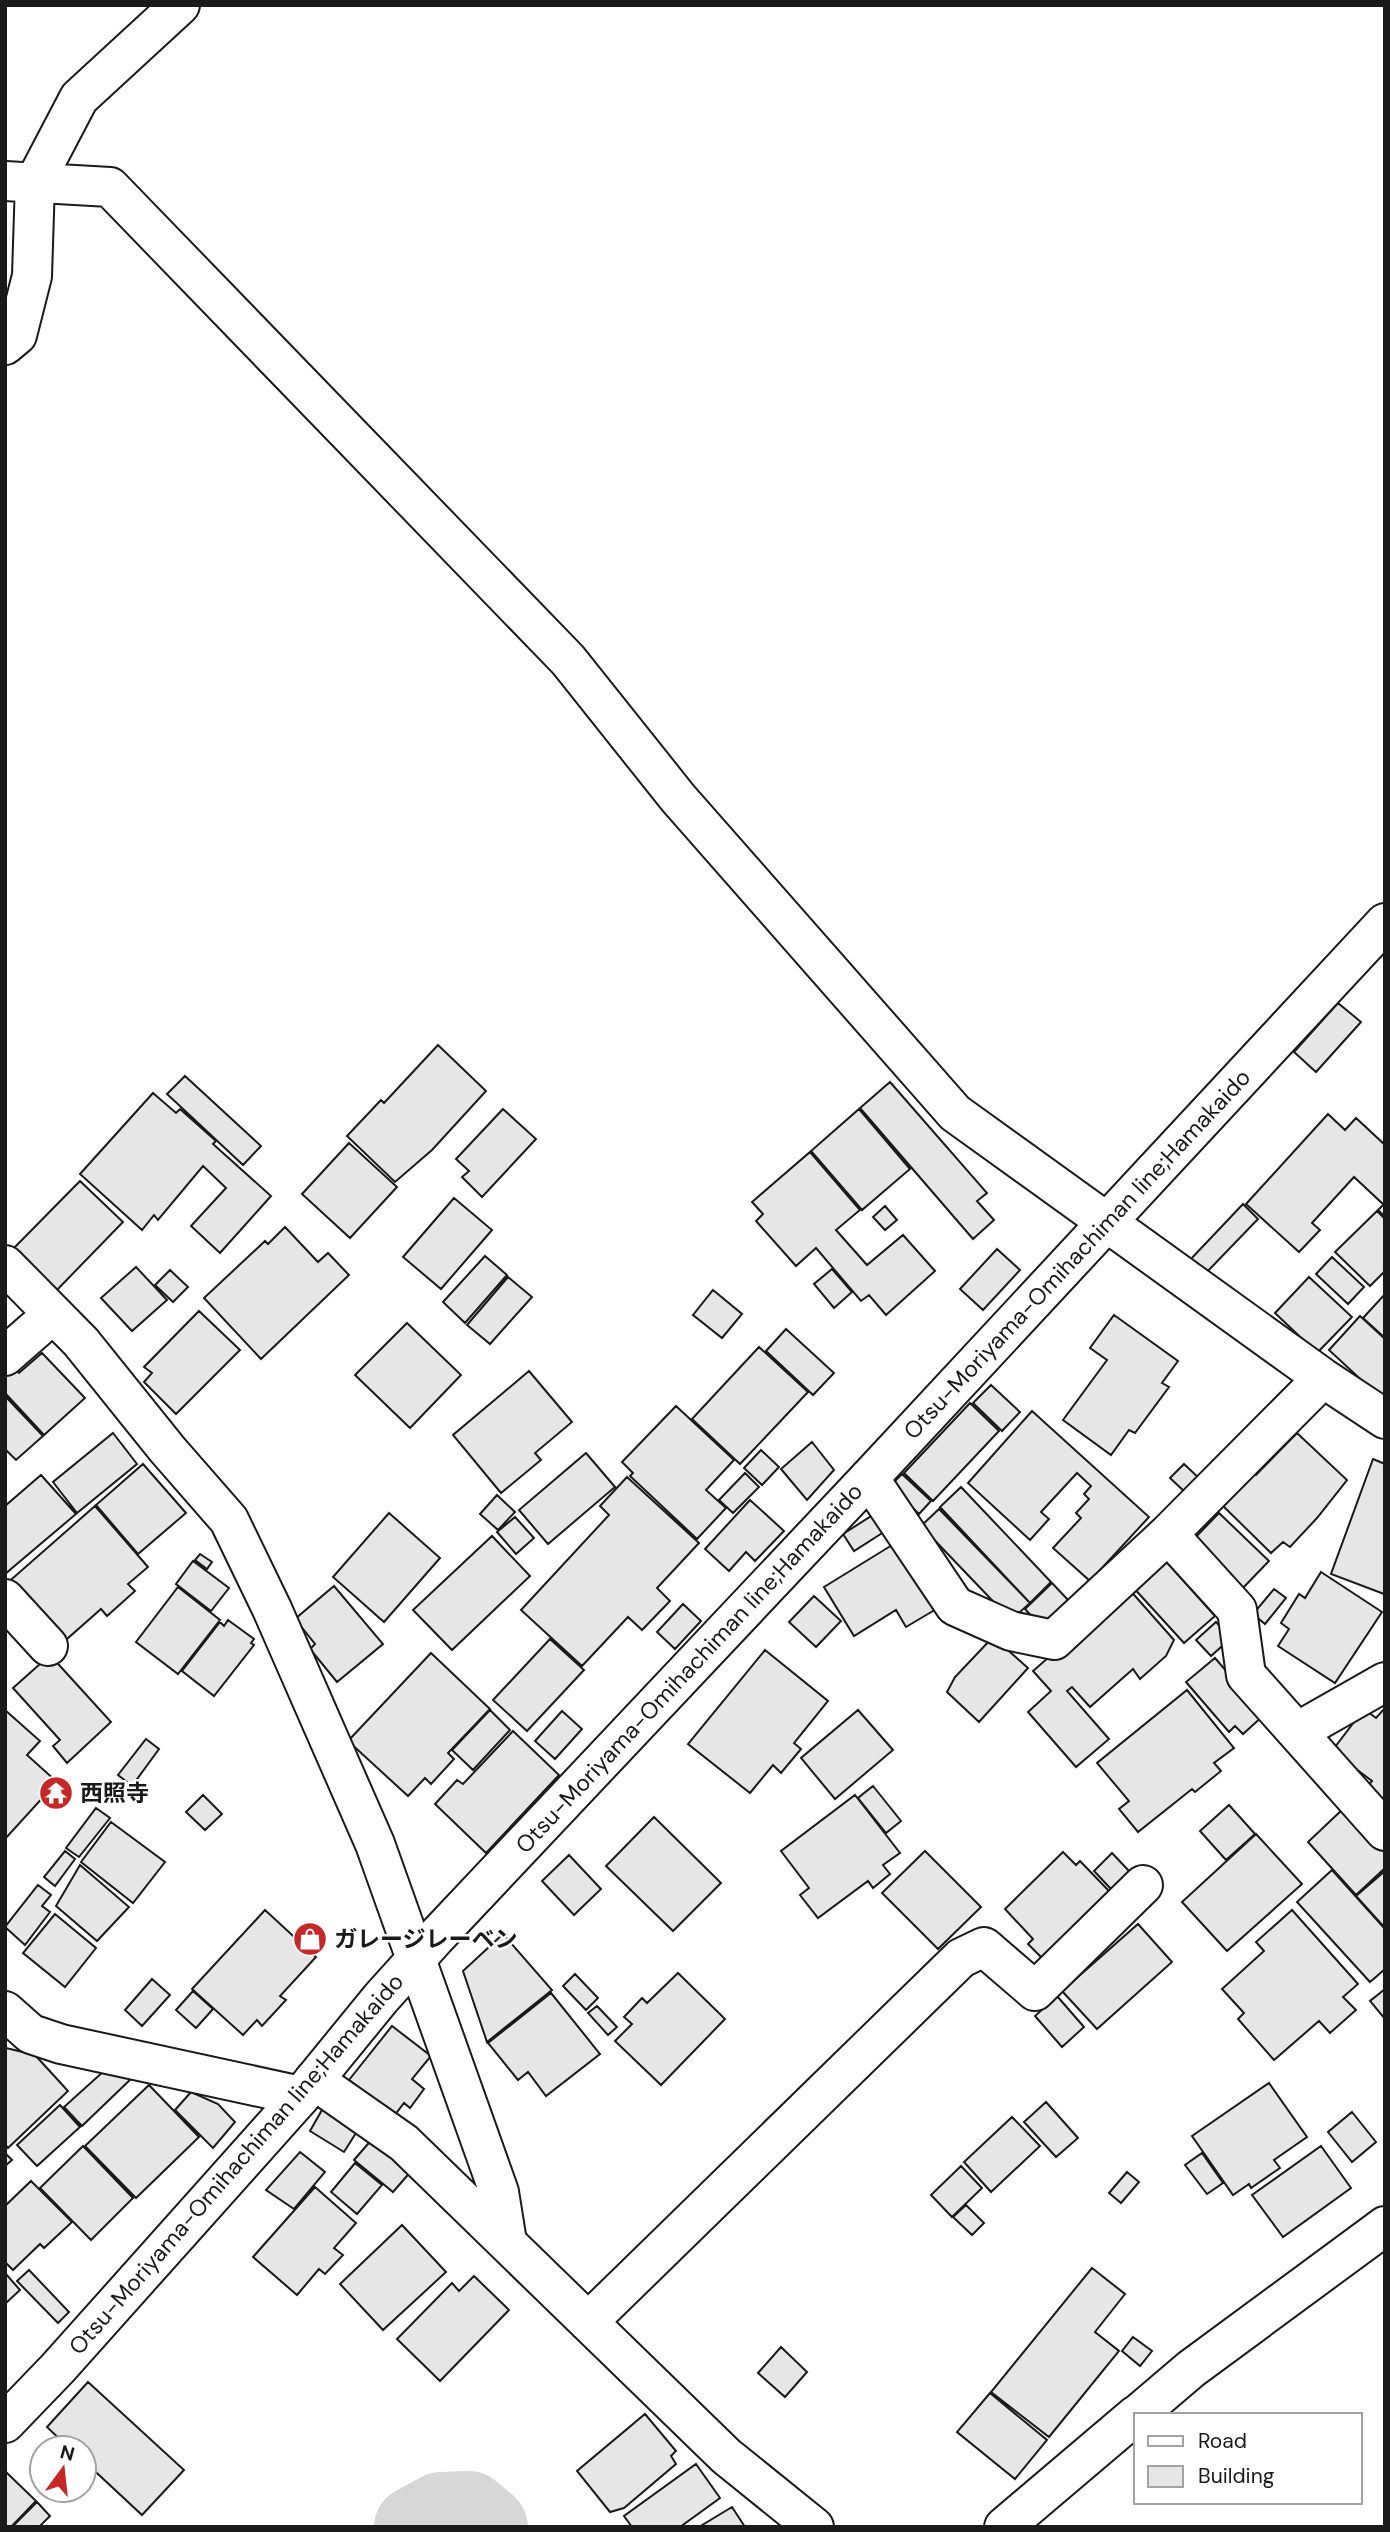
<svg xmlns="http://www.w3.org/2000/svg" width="1390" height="2532" viewBox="0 0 1390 2532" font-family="'DM Sans','Noto Sans JP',sans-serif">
<rect width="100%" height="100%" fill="#fff"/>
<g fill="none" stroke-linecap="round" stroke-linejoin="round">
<path stroke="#d7d7d7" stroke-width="82" d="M415 2527 441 2513 469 2512 487 2527"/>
</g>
<path fill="#e6e6e6" stroke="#1a1a1a" stroke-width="2" d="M1338 1003 1361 1022 1316 1072 1294 1052Z
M438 1045 486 1091 432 1150 395 1182 347 1136 381 1100 384 1103Z
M185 1076 261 1146 243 1165 167 1094Z
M890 1082 987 1193 977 1201 994 1220 973 1239 860 1108Z
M153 1093 176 1113 180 1109 216 1141 213 1144 271 1196 220 1253 191 1226 226 1188 203 1166 158 1220 154 1215 142 1230 80 1174Z
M503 1109 536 1139 482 1197 462 1177 469 1171 456 1159Z
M859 1109 910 1169 862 1210 811 1151Z
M1328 1114 1345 1130 1356 1118 1385 1145V1202L1383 1204 1354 1177 1312 1223 1320 1230 1299 1252 1246 1204Z
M349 1143 397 1187 350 1238 302 1194Z
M810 1152 860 1210 836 1230 867 1265 903 1235 935 1271 886 1315 869 1295 861 1301 816 1248 796 1266 756 1221 763 1214 752 1202Z
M80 1181 123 1222 55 1292 12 1250Z
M454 1198 492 1230 441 1289 403 1257Z
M1385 1203V1217L1378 1210Z
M1243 1204 1258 1219 1204 1275 1189 1261Z
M885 1206 897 1220 885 1230 873 1217Z
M1377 1211 1385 1219V1271L1370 1286 1335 1252Z
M285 1227 318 1262 328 1253 349 1275 261 1359 204 1298 265 1241 268 1244Z
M997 1249 1020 1270 983 1310 960 1289Z
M485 1256 507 1275 465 1323 443 1302Z
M1332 1257 1364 1287 1348 1304 1316 1274Z
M136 1267 167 1300 132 1331 101 1298Z
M832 1269 852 1292 834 1308 814 1284Z
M170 1270 188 1287 173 1302 155 1285Z
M508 1277 532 1297 490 1344 467 1325Z
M1309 1277 1352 1317 1317 1353 1275 1313Z
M713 1290 742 1314 722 1338 693 1315Z
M1385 1294V1338L1363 1318Z
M199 1311 240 1350 176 1414 144 1382 152 1373 144 1367Z
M1114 1315 1178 1361 1162 1383 1169 1387 1135 1433 1129 1430 1111 1455 1063 1420 1107 1360 1090 1348Z
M1360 1316 1385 1339V1402L1329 1350Z
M407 1323 461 1375 410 1428 355 1375Z
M786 1329 834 1373 813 1395 766 1351Z
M759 1347 808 1392 740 1464 692 1419Z
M42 1353 85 1398 44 1435 5 1393V1374L13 1367 19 1373Z
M529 1371 572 1422 535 1453 541 1460 501 1493 453 1435Z
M991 1385 1020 1412 1002 1431 973 1403Z
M5 1396 43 1436 16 1460 5 1449Z
M970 1403 999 1431 933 1501 904 1473Z
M676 1406 734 1460 706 1490 726 1508 697 1539 630 1476 633 1473 622 1462Z
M1032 1411 1149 1517 1090 1581 1053 1548 1081 1518 1076 1513 1089 1499 1084 1494 1091 1486 1077 1473 1041 1512 1049 1519 1030 1540 968 1483Z
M113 1433 137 1464 77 1513 53 1482Z
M1297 1433 1347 1480 1317 1518 1290 1547 1283 1542 1271 1553 1220 1503 1251 1471 1256 1475Z
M812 1442 834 1470 807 1500 781 1469Z
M761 1450 779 1467 762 1485 744 1468Z
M586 1453 615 1487 548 1544 519 1510Z
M1373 1459 1385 1464 1384 1594 1331 1574Z
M143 1464 186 1513 138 1554 96 1505Z
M1184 1464 1200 1479 1186 1493 1170 1478Z
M745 1473 759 1487 733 1513 719 1500Z
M902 1474 931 1501 919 1514 890 1486Z
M41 1475 76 1514 5 1574V1506Z
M627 1477 699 1543 657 1588 670 1601 642 1630 628 1617 582 1666 521 1610 609 1515 600 1506Z
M961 1487 1051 1582 1030 1603 940 1507Z
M497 1495 515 1512 498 1530 480 1514Z
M750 1500 784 1531 755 1561 746 1552 729 1571 705 1549Z
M95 1506 148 1567 128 1584 135 1591 107 1616 101 1609 59 1646 5 1585Z
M939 1509 1030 1603 1011 1620 921 1526Z
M389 1513 440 1558 384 1622 333 1577Z
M876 1513 887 1530 854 1551 843 1534Z
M1219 1513 1269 1561 1240 1591 1190 1543Z
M515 1517 534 1538 516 1554 497 1532Z
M492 1536 530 1576 452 1650 413 1610Z
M897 1542 938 1608 906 1627 896 1610 854 1636 824 1587Z
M200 1554 212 1562 207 1569 195 1560Z
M1162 1557 1215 1616 1184 1643 1131 1585Z
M193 1561 229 1588 211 1611 176 1584Z
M1321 1572 1382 1612 1335 1683 1278 1646 1289 1629 1281 1623 1299 1594 1305 1598Z
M1052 1583 1070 1602 1042 1628 1025 1609Z
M334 1586 383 1644 337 1682 310 1649 315 1644 295 1619Z
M178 1587 220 1620 178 1674 136 1642Z
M1128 1588 1174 1640 1166 1656 1140 1679 1133 1669 1090 1707 1072 1687 1067 1691 1109 1739 1076 1767 1028 1712 1051 1691 1033 1671Z
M1274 1589 1286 1598 1265 1624 1253 1614Z
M814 1596 841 1621 816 1647 789 1622Z
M683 1604 701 1621 675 1649 657 1632Z
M228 1620 254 1639 251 1643 254 1645 214 1696 182 1671 220 1622 224 1626Z
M1216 1622 1231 1638 1211 1656 1196 1640Z
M993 1637 1028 1668 979 1722 947 1692 955 1677Z
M550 1639 584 1670 527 1731 493 1700Z
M765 1650 828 1701 794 1743 801 1749 781 1773 773 1765 750 1793 688 1744Z
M431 1653 490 1709 448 1753 454 1759 431 1784 425 1778 408 1796 348 1741Z
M50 1655 111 1722 67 1763 53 1746 60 1740 13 1688Z
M1215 1658 1264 1715 1243 1734 1235 1726 1229 1732 1186 1682Z
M1187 1690 1234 1748 1214 1763 1221 1771 1195 1792 1192 1789 1138 1832 1119 1809 1129 1801 1097 1763Z
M1385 1708V1800L1367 1787 1372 1781 1332 1751 1364 1709 1376 1718Z
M5 1710 40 1741 27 1755 57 1782 5 1839Z
M490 1710 510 1730 473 1770 452 1750Z
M858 1710 893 1750 835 1799 801 1758Z
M562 1711 582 1729 555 1759 535 1741Z
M513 1731 559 1775 486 1853 435 1804 457 1780 463 1784Z
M146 1739 159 1749 132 1786 118 1775Z
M873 1786 901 1821 886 1833 858 1798Z
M203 1795 222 1814 205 1830 186 1812Z
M855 1795 900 1853 883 1865 890 1874 873 1888 868 1881 818 1918 800 1895 809 1888 781 1851Z
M1229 1805 1255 1834 1226 1860 1200 1831Z
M96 1808 110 1818 79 1857 66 1848Z
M1344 1808 1385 1853V1868L1356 1895 1308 1842Z
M654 1817 721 1883 673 1931 606 1866Z
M111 1822 165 1862 133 1903 81 1862Z
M1256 1834 1302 1884 1227 1951 1182 1902Z
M65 1851 75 1859 55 1886 44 1877Z
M925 1851 981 1907 938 1949 882 1893Z
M1063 1852 1076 1865 1080 1861 1110 1892 1042 1958 1028 1944 1033 1939 1005 1909Z
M1112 1853 1130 1872 1111 1889 1094 1871Z
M569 1855 601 1889 574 1915 542 1881Z
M80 1865 129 1907 97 1941 56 1906Z
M1332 1870 1385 1929V1969L1370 1982 1297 1902Z
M1385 1871V1928L1356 1896Z
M38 1885 51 1895 42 1906 50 1912 25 1945 5 1927Z
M265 1910 316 1957 280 1996 286 2000 262 2026 257 2020 243 2035 192 1989Z
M1292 1910 1358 1984 1343 1997 1356 2010 1330 2033 1319 2021 1274 2060 1238 2019 1244 2013 1222 1989 1264 1951 1256 1942Z
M55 1914 96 1948 65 1987 23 1953Z
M1138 1924 1172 1962 1097 2029 1062 1991Z
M503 1934 552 1990 487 2042 463 1971Z
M678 1973 725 2019 661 2085 615 2041 632 2024 624 2017 642 1998 647 2003Z
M575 1974 598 1998 586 2010 563 1986Z
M152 1979 170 1995 142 2026 125 2010Z
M1385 1989V2019L1370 2001Z
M193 1991 213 2009 196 2028 176 2010Z
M551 1993 600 2054 546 2096 528 2072 518 2080 488 2043Z
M1057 1996 1084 2027 1062 2047 1035 2016Z
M597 2006 617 2027 608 2035 588 2013Z
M392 2026 431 2056 412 2079 424 2089 410 2108 404 2103 394 2116 349 2080Z
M6 2048 35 2055 68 2091 8 2148 5 2144Z
M105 2070 133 2077 82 2126 64 2107Z
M1269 2083 1307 2137 1274 2160 1280 2168 1251 2188 1249 2184 1233 2195 1192 2136Z
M149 2085 199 2137 136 2198 85 2146Z
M191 2092 218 2104 235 2122 213 2148 175 2110Z
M1046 2102 1078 2138 1056 2157 1024 2122Z
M326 2103 361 2125 344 2152 310 2131Z
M60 2105 80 2127 37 2166 17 2145Z
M1352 2112 1376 2142 1352 2162 1328 2132Z
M1012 2117 1040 2146 991 2192 964 2162Z
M374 2137 413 2169 393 2192 354 2160Z
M83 2146 133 2198 91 2240 40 2188Z
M1321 2146 1351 2188 1283 2237 1252 2195Z
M300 2152 325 2172 294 2209 266 2190Z
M5 2153 12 2160 5 2166Z
M1202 2153 1223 2183 1207 2194 1185 2165Z
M355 2163 382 2185 357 2214 331 2192Z
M961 2166 982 2188 952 2217 931 2195Z
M1127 2172 1139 2182 1121 2203 1109 2193Z
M31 2181 72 2222 44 2248 40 2244 13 2270 5 2262V2206Z
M315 2187 356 2223 334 2248 343 2255 325 2274 319 2269 297 2295 253 2257Z
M966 2205 984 2223 972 2235 953 2217Z
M402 2225 446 2272 383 2330 340 2284Z
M1092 2268 1125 2294 1095 2332 1119 2351 1049 2437 991 2392Z
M29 2270 69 2312 58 2323 17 2281Z
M5 2273 20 2290 6 2303H5Z
M474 2276 509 2310 440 2381 397 2339 452 2283 459 2291Z
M1133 2337 1152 2351 1140 2366 1122 2351Z
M781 2347 807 2372 785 2397 758 2373Z
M88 2382 184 2470 142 2515 84 2461V2448H69L47 2427Z
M990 2393 1047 2440 1015 2479 957 2432Z
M645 2414 676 2451 671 2456 676 2464 624 2508 610 2512 577 2471Z
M696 2464 720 2498 680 2527H632L624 2516Z
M5 2471 36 2501 11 2527H5Z
M37 2502 50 2516 39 2527H12Z
M732 2507 745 2527H699Z"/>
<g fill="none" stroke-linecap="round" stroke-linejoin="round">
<g stroke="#1a1a1a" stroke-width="42">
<path id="minor" d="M5 181 110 187 568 660 678 798 955 1113 1323 1378 1385 1419
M5 345 17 335 32 276 35 182 79 98 180 5
M5 1265 81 1342 167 1449 229 1520 272 1609 375 1844 499 2192 507 2242
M5 1356 53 1314
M869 1478 955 1606 1011 1631 1054 1640 1168 1534 1323 1378
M1168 1534 1237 1610 1246 1675 1385 1831
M5 1599 48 1646
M1297 1732 1385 1682
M5 2011 31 2034 61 2044 301 2096
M314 2080 404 2143 726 2456 814 2527
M588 2322 961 1958 984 1947 1035 1991 1143 1885
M1137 2415 1191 2369 1385 2226
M1004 2527 1136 2415"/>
</g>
<g stroke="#1a1a1a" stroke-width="42">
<path id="major" d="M5 2423 58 2368 301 2096 381 1998 436 1937 869 1478 1385 923"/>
</g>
<use href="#minor" stroke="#fff" stroke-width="38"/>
<use href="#major" stroke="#fff" stroke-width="38"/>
</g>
<defs>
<g id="temple-disc" transform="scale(1.75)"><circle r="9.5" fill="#c62828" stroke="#fff"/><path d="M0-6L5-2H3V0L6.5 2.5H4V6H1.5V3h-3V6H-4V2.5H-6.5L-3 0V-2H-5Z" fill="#fff"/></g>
<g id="shop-disc" transform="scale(1.75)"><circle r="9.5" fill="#c62828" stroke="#fff"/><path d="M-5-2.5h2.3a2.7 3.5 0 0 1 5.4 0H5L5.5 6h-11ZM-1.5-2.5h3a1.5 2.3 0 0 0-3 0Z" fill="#fff"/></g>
</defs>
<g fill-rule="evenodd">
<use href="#temple-disc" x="56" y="1793"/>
<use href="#shop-disc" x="310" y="1939"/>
</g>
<g text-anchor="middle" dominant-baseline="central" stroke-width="5" stroke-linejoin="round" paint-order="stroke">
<g font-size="23" fill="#1a1a1a" stroke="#fff">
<text transform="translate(1077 1254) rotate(-47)">Otsu-Moriyama-Omihachiman line;Hamakaido</text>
<text transform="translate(689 1668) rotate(-47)">Otsu-Moriyama-Omihachiman line;Hamakaido</text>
<text transform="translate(236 2164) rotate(-49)">Otsu-Moriyama-Omihachiman line;Hamakaido</text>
</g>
<g font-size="23" font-weight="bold" fill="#1a1a1a" stroke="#fff" text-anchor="start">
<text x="80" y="1793">西照寺</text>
<text x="334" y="1939">ガレージレーベン</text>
</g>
</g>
<rect width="1390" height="2532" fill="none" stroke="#1a1a1a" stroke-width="14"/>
<rect x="1134" y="2413" width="228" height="91" fill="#ffffff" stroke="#a3a3a3" stroke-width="2"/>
<rect x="1148" y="2436" width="35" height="10" fill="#ffffff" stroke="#a3a3a3" stroke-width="2"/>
<text x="1198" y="2448" font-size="21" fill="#1a1a1a">Road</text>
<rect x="1148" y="2466" width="35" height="21" fill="#e6e6e6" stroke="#a3a3a3" stroke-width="2"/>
<text x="1198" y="2483" font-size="21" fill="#1a1a1a">Building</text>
<g transform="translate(63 2469) rotate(15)"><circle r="33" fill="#ffffff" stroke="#a3a3a3" stroke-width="2"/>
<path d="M0-5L12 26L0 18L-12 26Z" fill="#c62828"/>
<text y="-10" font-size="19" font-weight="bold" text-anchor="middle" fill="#1a1a1a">N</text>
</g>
</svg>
